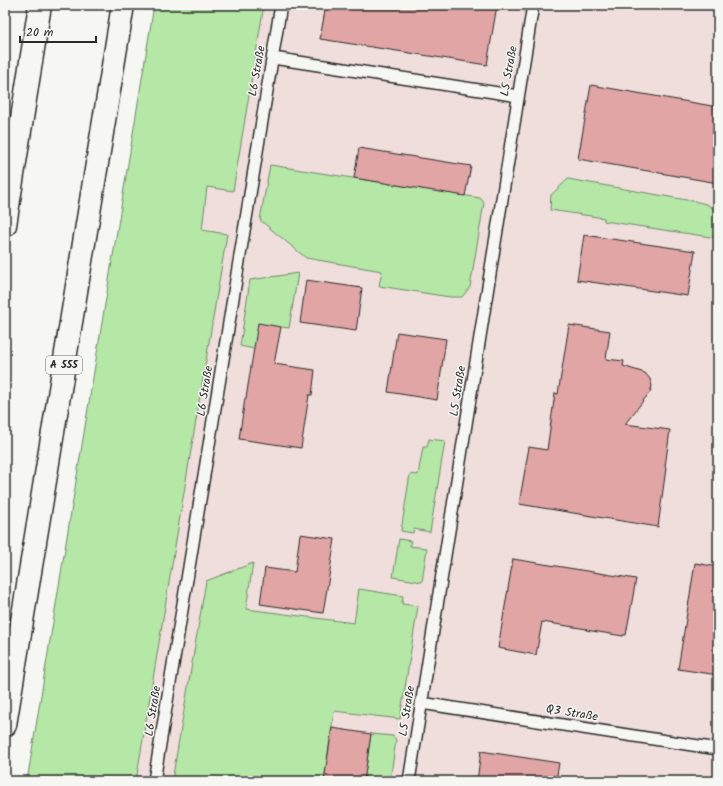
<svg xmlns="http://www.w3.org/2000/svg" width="723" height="786" viewBox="0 0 723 786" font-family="Kalam,sans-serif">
<rect width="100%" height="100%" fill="#f6f6f2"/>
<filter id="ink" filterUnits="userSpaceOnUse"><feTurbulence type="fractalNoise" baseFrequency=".025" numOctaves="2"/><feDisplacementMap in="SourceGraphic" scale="8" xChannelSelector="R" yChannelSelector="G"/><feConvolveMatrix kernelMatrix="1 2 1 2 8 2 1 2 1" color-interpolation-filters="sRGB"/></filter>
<g filter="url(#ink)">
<path fill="#efdedb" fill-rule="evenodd" d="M248 5H718V781H390L396 740 371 734 364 781H324L334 711 400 719 402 604 403 596 360 590 354 624 246 609 253 564 206 581 172 781H121L213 231 202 230 207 187 220 189ZM427 189 480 198 482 200 484 203 470 287 462 297 379 285 382 271Z"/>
<path fill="#b5e7a7" stroke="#708969" d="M154 5H264L233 191 207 187 202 230 227 234 136 781H27Z
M270 165 480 198 482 200 484 203 470 287 462 297H450L379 286 382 271 306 258 260 220Z
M568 179 698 202C702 203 708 204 711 207 721 215 718 227 717 238L604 221V218L550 210 551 195Z
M298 273 289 328 281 327 254 349 240 346 250 280Z
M429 439 445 441 430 532 414 529 413 533 401 531 410 474 418 475 423 447H427Z
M399 539 411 541 410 546 427 548 422 582 393 577Z
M253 563 246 609 354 623 359 589 403 596 402 604 418 606 400 719 334 711 324 781H172L206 581Z
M371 734 393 736 396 740 390 781H364Z"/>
<path fill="#e0a5a4" stroke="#2b2b2b" d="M326 5H497L487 65 320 39Z
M591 85 718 107V183L578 159Z
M359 148 471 166 465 196 354 178Z
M584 235 695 251 688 296 577 280Z
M306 280 362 288 356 331 300 323Z
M258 323 281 327 274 364 315 370 312 395H309L301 448 239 439 245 398H246Z
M569 325 610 331 606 359 624 361 623 366 645 373 650 379 652 386 650 392 625 424 670 430 665 467 666 468 658 527 519 504 529 447 547 450 555 393 558 394Z
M397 332 446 339 437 400 388 392Z
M300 534 335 539 323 613 260 604 265 568 295 572Z
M513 559 636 579 626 635H623V636L586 630 587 629 542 622 536 655 498 648Z
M695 563 718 567V675L678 669Z
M332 728 371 734 364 781H324Z
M481 751 559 763 556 781H477Z"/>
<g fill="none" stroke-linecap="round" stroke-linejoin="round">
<g stroke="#2b2b2b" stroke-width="14">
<path id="lane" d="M273 58 518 96
M421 703 718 749
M154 781 281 5
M409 781 533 5"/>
</g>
<g stroke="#2b2b2b" stroke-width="25">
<path id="highway" d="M5 225 40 5
M5 725 123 5"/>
</g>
<use href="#lane" stroke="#f6f6f2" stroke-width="11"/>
<use href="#highway" stroke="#f6f6f2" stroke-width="22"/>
</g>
</g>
<g text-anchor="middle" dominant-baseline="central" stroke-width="3" stroke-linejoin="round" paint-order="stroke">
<rect fill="#f6f6f2" stroke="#686867" stroke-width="1" x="46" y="356" width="36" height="18" rx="3"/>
<g font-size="11" font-weight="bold" fill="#2b2b2b">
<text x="64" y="365">A 555</text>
</g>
<g font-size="12" fill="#2b2b2b" stroke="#f6f6f2">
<text transform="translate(257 71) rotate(-80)">L6 Straße</text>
<text transform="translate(509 71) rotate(-80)">L5 Straße</text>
<text transform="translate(205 391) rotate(-81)">L6 Straße</text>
<text transform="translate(458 391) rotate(-81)">L5 Straße</text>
<text transform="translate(153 711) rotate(-81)">L6 Straße</text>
<text transform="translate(407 711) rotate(-81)">L5 Straße</text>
<text transform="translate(572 713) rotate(9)">Q3 Straße</text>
</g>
</g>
<rect width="723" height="786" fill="none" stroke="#f6f6f2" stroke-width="20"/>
<rect x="10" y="10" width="703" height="766" fill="none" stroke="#2b2b2b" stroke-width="1.5" filter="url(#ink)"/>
<path d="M20 36v6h76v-6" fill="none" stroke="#2b2b2b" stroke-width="2"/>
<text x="26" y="36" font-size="12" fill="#2b2b2b" stroke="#f6f6f2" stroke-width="3" paint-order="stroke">20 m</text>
</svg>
